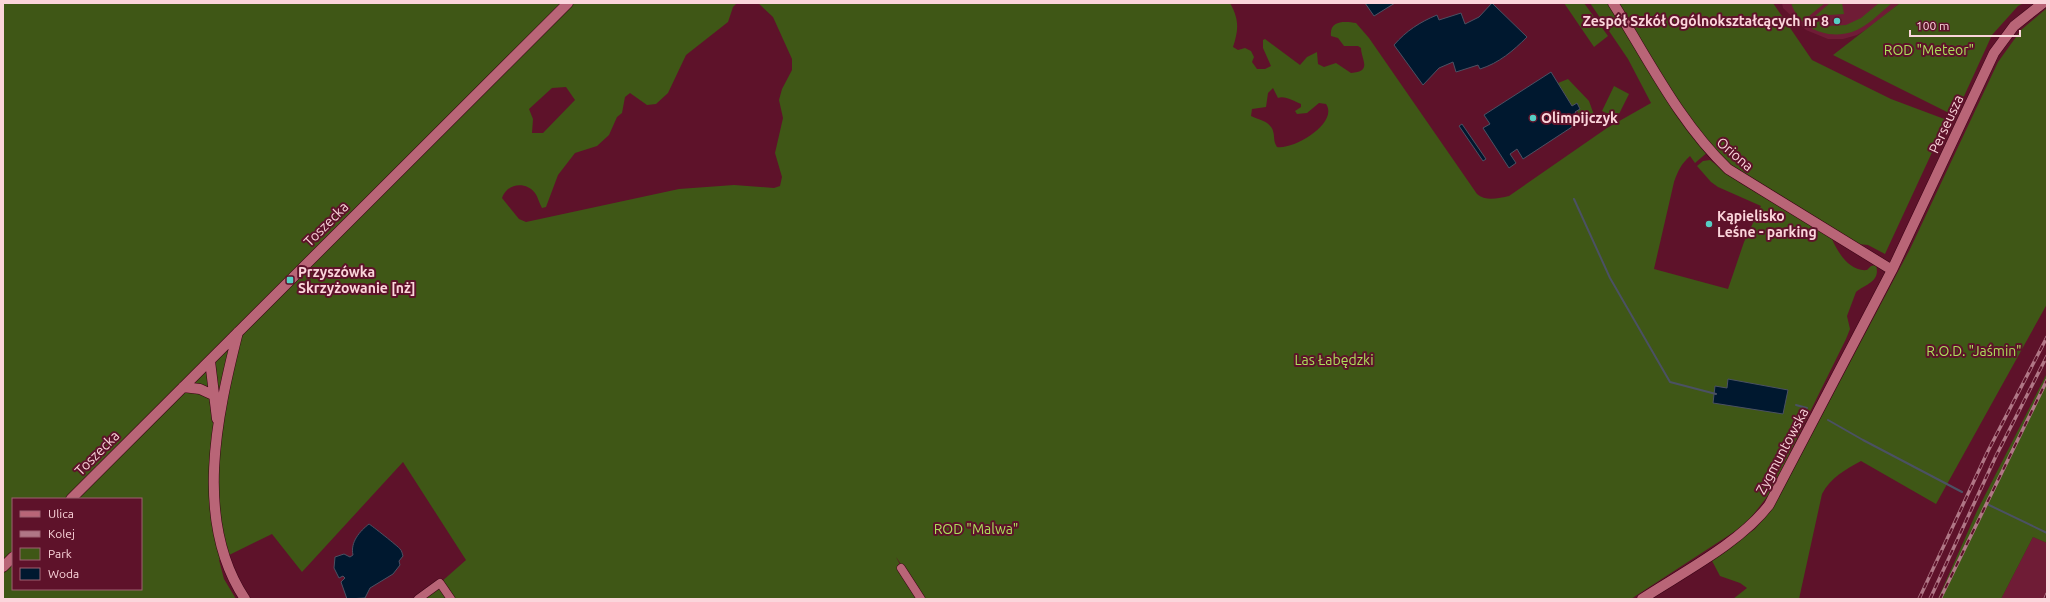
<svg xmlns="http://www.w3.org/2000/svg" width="2050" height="602" viewBox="0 0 2050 602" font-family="Ubuntu,sans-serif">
<rect width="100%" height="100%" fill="#5e122a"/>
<path fill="#6f1c36" d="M1782 3H1900L1869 28 1857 35 1843 39H1828L1806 30 1783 8Z
M2033 537 2047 543V599H2001Z"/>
<path fill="#3f5716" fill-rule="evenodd" d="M3 3H737L733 7 728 22 686 55 668 93 656 104 647 105 630 93 625 97 622 113 617 117 609 135 597 146 575 153 558 175 546 207 542 208C539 203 538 197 535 193 526 181 507 183 502 198L519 219 526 222 679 189 734 185 774 188 780 186 782 177 775 153 783 118 779 100 782 89 792 70V59L773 17 758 3H1230C1239 19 1239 29 1233 47L1238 50 1245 48 1251 51 1254 57 1252 62 1257 69H1265L1271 66 1263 48V40L1265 39 1300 65 1307 57 1317 52 1318 64 1324 67 1336 63 1351 73C1373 72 1361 59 1361 48L1358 46H1344L1338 38 1331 36C1329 20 1345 21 1356 23L1369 38 1477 194C1486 202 1499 198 1509 196L1607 128 1651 103 1628 59 1590 3H1773L1812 60 1891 99 1947 120 1885 254 1868 245 1858 244 1751 180 1709 151 1695 163 1690 156C1681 164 1678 171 1674 182L1654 269 1728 289 1744 242 1761 206 1718 187 1711 182 1697 166 1703 161 1710 160 1740 183 1832 239C1838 253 1850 272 1867 270L1871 266 1876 265C1881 282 1865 284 1856 292L1847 316 1850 329 1846 339 1770 493 1749 520 1740 528 1631 599H925L896 557 918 599H418L440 583 466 560 403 462 302 572 272 534 219 560 224 579 236 599H3ZM566 87 575 100 543 133H532L533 119 529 109 552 88ZM1273 88 1278 98C1284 95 1294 101 1301 104V107L1295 111 1297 114 1307 113 1319 103 1326 104C1339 123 1294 150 1277 147 1273 141 1275 137 1273 131 1270 121 1259 120 1251 116L1252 109 1266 107 1268 93ZM13 499H141V589H13Z
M1564 3H1584L1608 36 1594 47Z
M1791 3H1825L1809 16 1828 26 1846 25 1861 18 1879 3H1892C1880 13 1867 27 1852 32 1827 40 1799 28 1791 3Z
M1830 3H1842L1844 14 1815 16Z
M1900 3H2024L2018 6 1992 35 1955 116 1833 55Z
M2047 8V304L1936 504 1861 461C1845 470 1831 477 1822 494L1799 599H1733L1747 588 1740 583 1720 576 1711 559 1755 529 1773 508 1910 249 1998 62 2021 30Z
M1568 79 1589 101 1594 115 1588 127 1577 111 1580 108 1577 104 1572 106 1558 83Z
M1614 86 1629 94 1617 118 1602 111Z
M2047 373V543L2033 537 2001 599H1938L1977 511Z"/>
<path fill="#00182f" stroke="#4b5163" d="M1365 3H1395L1374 16Z
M1492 3 1527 37C1513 51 1499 63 1480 69L1478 65 1456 72 1453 62 1439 68 1423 85 1394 45C1406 31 1420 22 1437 15L1439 20 1461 13 1465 24 1479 17Z
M1551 72 1572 106 1577 103 1580 109 1575 112 1581 121 1523 159 1517 149 1510 154 1516 163 1509 168 1483 128 1490 124 1484 115Z
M1462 124 1486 159 1483 161 1459 126Z
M1728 379 1788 390 1783 414 1713 403 1715 386 1727 388Z
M369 524C371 525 399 547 400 549 402 551 402 553 403 556L399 561 400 565 393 574 370 588 365 598 347 599 341 582 345 578 343 576 339 578 334 568 335 557 344 554 350 557 353 555C350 542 360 531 369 524Z"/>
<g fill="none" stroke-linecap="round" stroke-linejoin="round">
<path stroke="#4b5163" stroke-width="2" d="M1574 199 1610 278 1670 382 1716 394
M1796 405 1807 408
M1828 420 1863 440 1962 492
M1989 505 2047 533"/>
<g stroke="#390114" stroke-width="9">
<path id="street" d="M901 568 921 599
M418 599 440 583 451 599"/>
</g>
<g stroke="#390114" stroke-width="11">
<path id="secondary" d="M1613 3C1649 60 1679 122 1728 169L1892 270
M238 332C217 415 193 521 245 599
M210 361 217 419
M183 387 200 389 213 395
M71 499 568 3
M3 567 13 557
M1642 599C1683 572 1740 543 1769 505L1892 270 1994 53 2014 26 2043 3"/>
</g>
<use href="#street" stroke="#b96577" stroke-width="8"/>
<use href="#secondary" stroke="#b96577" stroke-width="10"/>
<g stroke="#b07786" stroke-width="3.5">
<path id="rail" d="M1919 599 1988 451 2047 337
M1930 599 1996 456 2047 356
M1940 599 2047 380
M2045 599 2047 594"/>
</g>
<use href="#rail" stroke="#5e122a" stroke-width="2" stroke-dasharray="6" stroke-linecap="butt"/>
</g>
<g fill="#56cec4" stroke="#5e122a" stroke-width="1.5">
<circle cx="1837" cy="21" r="4"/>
<circle cx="1533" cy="118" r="4"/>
<circle cx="1709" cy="224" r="4"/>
<rect x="286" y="276" width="8" height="8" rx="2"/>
</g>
<g text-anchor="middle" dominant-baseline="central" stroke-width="4" stroke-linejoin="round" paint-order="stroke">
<g font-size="14" font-weight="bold" fill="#fbd5db" stroke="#5e122a" text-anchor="start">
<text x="1829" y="21" text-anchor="end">Zespół Szkół Ogólnokształcących nr 8</text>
<text x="1541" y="118">Olimpijczyk</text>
<text x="1717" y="216">Kąpielisko<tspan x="1717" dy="16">Leśne - parking</tspan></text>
<text x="298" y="272">Przyszówka<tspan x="298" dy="16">Skrzyżowanie [nż]</tspan></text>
</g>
<g font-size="14" fill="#acdf5c" stroke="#5e122a">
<text x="1929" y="50">ROD "Meteor"</text>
<text x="1974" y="351">R.O.D. "Jaśmin"</text>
<text x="1334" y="360">Las Łabędzki</text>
<text x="976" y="529">ROD "Malwa"</text>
</g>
<g font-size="14" fill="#fbd5db" stroke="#5e122a">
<text transform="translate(1946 124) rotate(-65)">Perseusza</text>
<text transform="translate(1735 154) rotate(41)">Oriona</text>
<text transform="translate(326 224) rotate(-45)">Toszecka</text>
<text transform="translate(1782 451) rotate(-62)">Zygmuntowska</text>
<text transform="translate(97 453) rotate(-45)">Toszecka</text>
</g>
</g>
<rect width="2050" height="602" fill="none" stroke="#fbd5db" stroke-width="8"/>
<rect x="12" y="498" width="130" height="92" fill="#5e122a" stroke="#9d6071"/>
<rect x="20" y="511" width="20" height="6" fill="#b96577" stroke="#9d6071"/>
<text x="48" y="518" font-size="12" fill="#fbd5db">Ulica</text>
<rect x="20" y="531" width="20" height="6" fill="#b07786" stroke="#9d6071"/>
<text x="48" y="538" font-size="12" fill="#fbd5db">Kolej</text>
<rect x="20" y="548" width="20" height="12" fill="#3f5716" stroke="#9d6071"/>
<text x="48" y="558" font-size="12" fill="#fbd5db">Park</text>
<rect x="20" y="568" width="20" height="12" fill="#00182f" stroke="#9d6071"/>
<text x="48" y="578" font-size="12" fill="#fbd5db">Woda</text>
<path d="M1910 30v6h110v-6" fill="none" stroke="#fbd5db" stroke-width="2"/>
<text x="1916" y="30" font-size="12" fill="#fbd5db" stroke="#5e122a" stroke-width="3" paint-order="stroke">100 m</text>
</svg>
